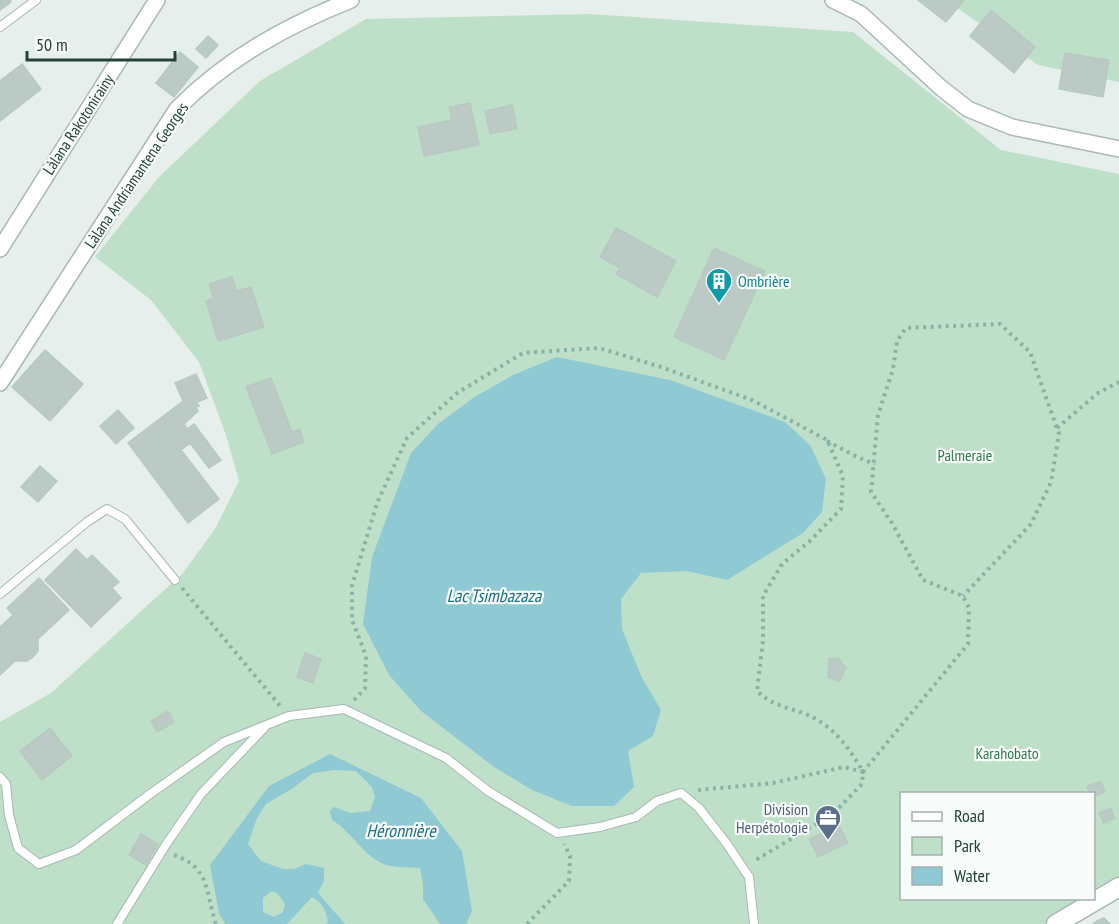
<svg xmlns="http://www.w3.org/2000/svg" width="1119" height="924" viewBox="0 0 1119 924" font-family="'PT Sans Narrow',sans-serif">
<rect width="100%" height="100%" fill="#e6efeb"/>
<path fill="#bfe0c8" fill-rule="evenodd" d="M946 0H1119V82L1038 65Z
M591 14 853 32 1001 150 1119 174V886L1053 924H0V722L51 693 183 573 215 529 239 481 226 435 199 362 151 300 95 257 159 177 260 81 366 19ZM902 794H1094V898H902Z"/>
<path fill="#8ec9d4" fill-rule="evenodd" d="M557 357 670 380 785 422 810 445 826 479 822 512 803 533 727 580 686 571 641 573 621 599 622 629 641 676 661 710 653 736 628 751 634 787 614 806H572L532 790 494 767 421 711 389 675 363 624 372 557 411 453 438 424 473 398 513 375Z
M330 754 421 798 462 851 472 911 466 924H440L423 899V884L420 868C409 867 396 868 386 865 364 857 353 833 332 820L330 811 334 807 350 813 370 811 375 797 372 787 356 771 334 770 313 773 293 788 266 804 257 818 248 844 261 861 283 869H294L306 864 324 868V881L318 893 345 924H326L328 922C326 910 323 903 312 897L287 924H225L219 913 210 865 269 786ZM272 891 278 894 285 904 283 912 274 917 263 912V898Z"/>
<path fill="#bbcac4" stroke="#b8c9c2" stroke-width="1.5" d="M0 0H10L11 2 0 10Z
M918 0H964L946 22Z
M991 10 1035 47 1014 73 970 36Z
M208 36 218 45 206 58 196 49Z
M180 52 198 67 174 97 156 83Z
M1065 53 1109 60 1103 97 1059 89Z
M22 64 41 89 0 121V81Z
M470 103 479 145 424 156 418 127 452 120 449 107Z
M512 105 517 129 490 134 485 111Z
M616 228 676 261 657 297 616 274 620 268 600 257Z
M714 248 765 271 724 360 674 337Z
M232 277 237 291 251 287 264 327 218 341 206 301 213 298 209 284Z
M45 350 83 384 50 421 12 387Z
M196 374 207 398 197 402 199 406 196 407 198 411 184 424 187 429 194 424 221 460 209 468 190 443 181 450 219 499 188 523 128 443 183 401 175 383Z
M271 378 292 432 300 429 304 442 272 454 246 387Z
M118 410 134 428 116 444 100 426Z
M40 466 57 481 38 502 21 487Z
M76 549 87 560 92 555 119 582 112 588 121 598 91 627 45 580Z
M39 578 69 610 38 639V651L33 657 27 661H15L0 675V627L13 615 7 608Z
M305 653 321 659 313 683 297 677Z
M838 658 846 668 839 682 828 677 829 659Z
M168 711 174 722 157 732 151 721Z
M50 728 72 756 42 780 20 751Z
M1101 782 1105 792 1094 796V794H1090L1087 786Z
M1111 808 1115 818 1104 823 1099 813Z
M839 825 848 843 818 857 809 839Z
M141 834 158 844 146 865 129 855Z
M1104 918 1110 924H1093L1097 921Z"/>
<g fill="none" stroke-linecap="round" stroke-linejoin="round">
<g stroke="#a8b8b2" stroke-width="10">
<path id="service" d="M0 27 36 0
M0 594 87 522 107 509 125 519 175 580
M0 777 6 784 9 815 18 848 39 864 76 850 150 794 224 742 289 716 344 709 446 758 488 791 557 833 600 827 636 817 657 801 681 793 699 808 727 844 749 877 754 924
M117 924 167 843 201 794 264 728"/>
</g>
<g stroke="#a8b8b2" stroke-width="18">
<path id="minor" d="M833 0 861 14 940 87 968 109 1012 127 1119 149
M0 249 157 0
M0 383 177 109C226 59 286 26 351 0"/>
</g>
<g stroke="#a8b8b2" stroke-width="21">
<path id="tertiary" d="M1056 924 1119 887"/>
</g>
<path stroke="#86b3a5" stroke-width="4" stroke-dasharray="3 4.5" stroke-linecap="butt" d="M1057 428 1098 393 1119 382
M827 441 859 458 875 464
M182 588 281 707
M354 700 365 689 366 656 352 620V586L377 503 407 438 457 393 523 353 599 348 661 367 752 400 827 440 843 476 841 509 810 541 782 564 763 596V641L757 691C773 708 797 708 816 719 837 731 852 752 863 772L968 644 969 608 963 596 923 580 892 523 871 492 878 415 893 369 897 341 906 328 1000 324 1030 352 1059 434 1051 482 1031 524 963 596
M698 790 773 783 844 767 863 772 862 784 833 814 754 861
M174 855C211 868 205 892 216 924
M527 924 569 881 570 856 564 844"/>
<use href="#service" stroke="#fff" stroke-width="8"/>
<use href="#minor" stroke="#fff" stroke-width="15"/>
<use href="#tertiary" stroke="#fff" stroke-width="18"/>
</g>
<defs>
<g id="building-pin" transform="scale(1.35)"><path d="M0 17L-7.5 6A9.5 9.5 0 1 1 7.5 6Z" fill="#0f9aa8" stroke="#f7fbf9"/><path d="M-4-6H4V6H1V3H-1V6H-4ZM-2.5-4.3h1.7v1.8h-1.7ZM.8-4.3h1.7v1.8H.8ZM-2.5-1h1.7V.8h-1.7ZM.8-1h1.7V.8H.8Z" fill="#fff"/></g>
<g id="office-pin" transform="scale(1.35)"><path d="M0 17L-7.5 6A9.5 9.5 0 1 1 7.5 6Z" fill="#5c6f8a" stroke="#f7fbf9"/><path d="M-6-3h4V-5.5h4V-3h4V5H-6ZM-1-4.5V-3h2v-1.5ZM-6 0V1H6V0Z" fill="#fff"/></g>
</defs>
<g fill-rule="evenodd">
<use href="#building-pin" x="719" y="281"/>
<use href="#office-pin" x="828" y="818"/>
</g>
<g text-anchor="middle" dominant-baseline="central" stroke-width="4.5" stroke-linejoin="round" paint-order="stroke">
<g font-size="16" fill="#24423a" stroke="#f7fbf9">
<text transform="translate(78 124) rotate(-57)">Làlana Rakotonirainy</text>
<text transform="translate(136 175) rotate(-56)">Làlana Andriamantena Georges</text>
</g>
<g font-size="16" fill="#0d838f" stroke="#f7fbf9" text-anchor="start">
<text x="738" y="281">Ombrière</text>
</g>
<g font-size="16" fill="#2d7a4b" stroke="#f7fbf9">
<text x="965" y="455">Palmeraie</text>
<text x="1007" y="753">Karahobato</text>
</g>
<g font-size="16" fill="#4e5e75" stroke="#f7fbf9" text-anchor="end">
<text x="808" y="809">Division<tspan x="808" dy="18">Herpétologie</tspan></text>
</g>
<g font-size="18" font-style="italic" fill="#1c6f80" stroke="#f7fbf9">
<text x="494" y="595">Lac Tsimbazaza</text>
<text x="401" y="830">Héronnière</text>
</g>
</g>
<rect x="900" y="792" width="195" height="108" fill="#f7fbf9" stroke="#a3b1ad" stroke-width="1.5"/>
<rect x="912" y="812" width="30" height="9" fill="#ffffff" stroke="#a3b1ad" stroke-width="1.5"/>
<text x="954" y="822" font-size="18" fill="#24423a">Road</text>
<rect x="912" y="837" width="30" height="18" fill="#bfe0c8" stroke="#a3b1ad" stroke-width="1.5"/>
<text x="954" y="852" font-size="18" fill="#24423a">Park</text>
<rect x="912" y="867" width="30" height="18" fill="#8ec9d4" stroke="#a3b1ad" stroke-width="1.5"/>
<text x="954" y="882" font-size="18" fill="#24423a">Water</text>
<path d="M27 51v9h148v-9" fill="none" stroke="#24423a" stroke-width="3"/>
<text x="36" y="51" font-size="18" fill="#24423a" stroke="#f7fbf9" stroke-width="4.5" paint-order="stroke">50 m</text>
</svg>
